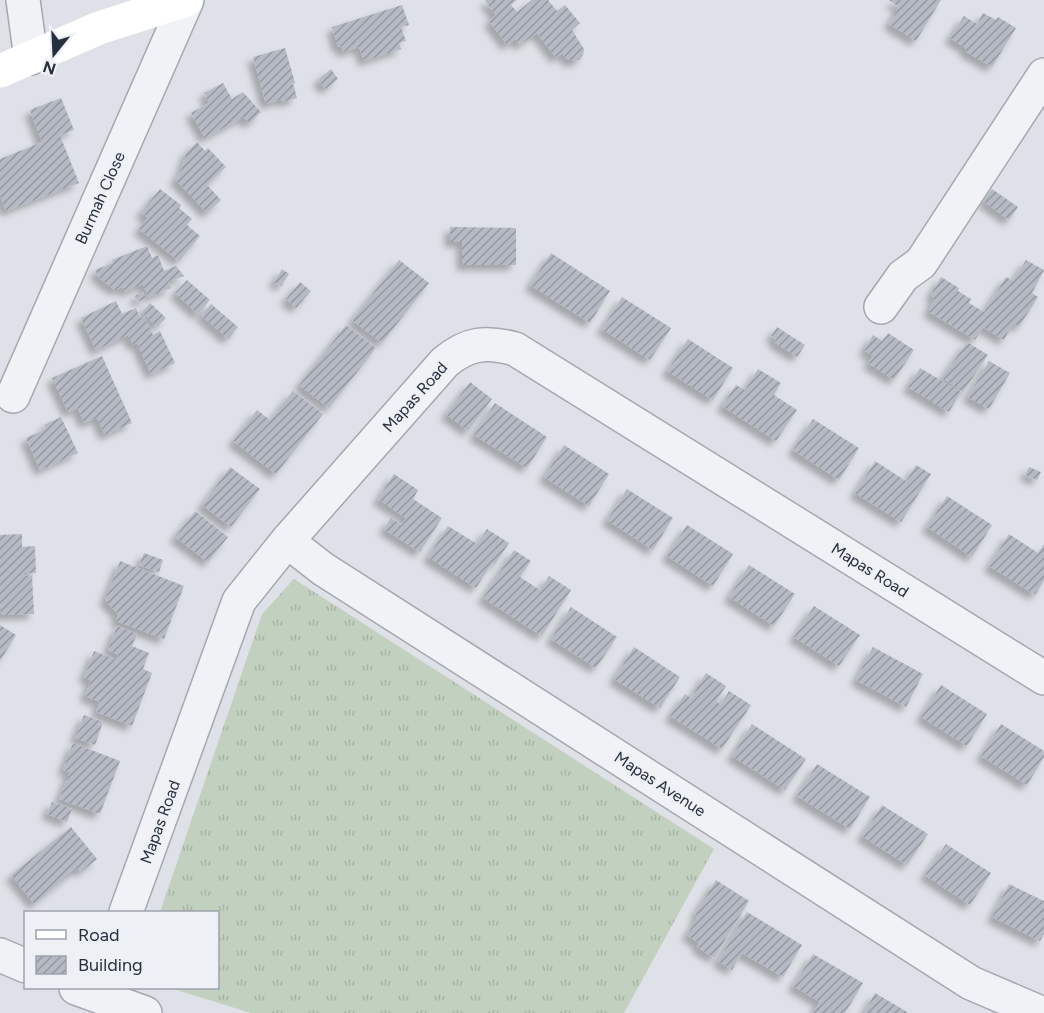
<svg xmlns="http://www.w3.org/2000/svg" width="1044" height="1013" viewBox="0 0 1044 1013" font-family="Figtree,sans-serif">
<defs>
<pattern id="grass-tufts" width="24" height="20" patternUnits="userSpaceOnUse" patternTransform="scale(1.5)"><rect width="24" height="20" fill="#c2d1bf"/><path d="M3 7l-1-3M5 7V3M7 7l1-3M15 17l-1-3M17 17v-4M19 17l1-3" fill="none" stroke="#a7b4a5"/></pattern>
<pattern id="building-hatch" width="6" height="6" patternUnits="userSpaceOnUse" patternTransform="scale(1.5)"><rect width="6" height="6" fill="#b5bac4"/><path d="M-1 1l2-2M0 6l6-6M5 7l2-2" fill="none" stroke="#9398a1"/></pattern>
<filter id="shadow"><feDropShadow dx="-5.5" dy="5.5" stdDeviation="3" flood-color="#0004"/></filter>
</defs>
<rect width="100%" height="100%" fill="#dee1e7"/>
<path fill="url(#grass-tufts)" d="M294 579 714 849 624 1013H251L170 988H218V912H160L262 614Z"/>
<path fill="url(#building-hatch)" filter="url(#shadow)" d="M487 0H517L511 5 517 12 532 0H548L557 11 565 5 580 23 572 30 584 49 583 55 579 60 574 61H569L562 53 556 58 537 33 520 45 515 39 507 45 489 21 496 15 485 1Z
M889 0H941L916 41 889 24 899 7Z
M402 5 409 25 401 27 406 41 399 43 401 49 364 61 359 47 343 52 341 46 338 47 332 27Z
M983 13 996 20 998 17 1016 28 992 67 965 51 967 49 950 38 964 16 977 24Z
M285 48 295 83H293L297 98 283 102 282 99 266 104 253 57Z
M331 69 338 79 326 89 318 80Z
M223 83 232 99 243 92 261 112 249 124 244 117 205 138 191 113 209 103 204 93Z
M61 98 74 130 60 135 79 183 6 211 0 196V159L42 142 30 110Z
M197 142 205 151 208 148 226 167 207 185 221 200 207 213 175 179 181 171 186 153Z
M160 189 181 205 179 208 192 219 187 225 200 236 179 261 139 229 148 218 141 212Z
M992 189 1018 207 1009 220 983 201Z
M450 227 516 228V265H462V242H450Z
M147 246 152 258 158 255 164 271 176 266 184 276 168 282 171 288 148 297 143 284 125 292 123 287 115 290 99 278 95 270 113 263 112 260Z
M551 253 610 291 590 323 530 285Z
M399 260 429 283 382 343 352 320Z
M1026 260 1044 270 1032 293 1038 297 1019 327 1013 324 1004 340 983 327 975 340 929 312 934 299 931 294 941 277 959 288 958 291 971 299 969 303 984 312 1006 277 1013 281Z
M282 269 289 274 281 286 274 282Z
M187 280 210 300 198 314 175 293Z
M300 282 311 291 296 308 286 299Z
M143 292 146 298 138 302 135 296Z
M622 297 671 328 650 360 602 329Z
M116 301 122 314 136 308 140 318 144 316 153 335 160 331 175 363 151 374 137 343 133 345 128 335 96 350 81 318Z
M150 303 166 318 157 327 142 312Z
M211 304 238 327 228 339 201 315Z
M346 325 376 348 329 408 299 385Z
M777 327 805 345 797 357 774 342 776 339 771 336Z
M888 333 914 350 894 380 868 363 873 356 864 350 873 335 882 341Z
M688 339 733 368 713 400 667 371Z
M967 342 988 355 963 392 942 378Z
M102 356 132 423 105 435 97 418 84 423 78 408 68 412 52 378Z
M989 361 1010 373 989 409 968 397Z
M920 368 961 392 949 412 908 387Z
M758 369 781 383 774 395 797 410 776 441 722 406 736 385 745 390Z
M470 382 492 399 468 431 446 414Z
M293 391 323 414 276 474 233 441 257 410 270 420Z
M495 403 547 437 527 468 474 435Z
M61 417 78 453 40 470 26 438 46 429 44 425Z
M813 419 859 448 839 480 793 450Z
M564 445 609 474 589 506 544 477Z
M875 461 906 481 916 465 931 474 901 522 855 493Z
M230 467 260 489 231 527 202 505Z
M1029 467 1041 472 1037 480 1025 475Z
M394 474 418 490 413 499 442 518 420 552 384 529 391 518 402 525 406 518 378 499Z
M627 489 673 518 653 550 607 520Z
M947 496 992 525 972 557 927 527Z
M195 511 228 537 208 562 175 537Z
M687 525 733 554 713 586 667 556Z
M448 526 477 544 487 529 509 543 495 564 492 563 476 588 428 557Z
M22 534V547L35 546 36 573H24V576L32 575 34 614 2 615 0 603V535Z
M1009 534 1038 553 1044 544V581L1035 595 989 566Z
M514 550 531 561 520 577 540 590 549 576 571 590 542 636 483 598Z
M144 553 163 560 159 572 139 565Z
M120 561 184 586 164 639 116 621 118 614 105 600Z
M749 565 795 594 774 626 729 597Z
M814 606 860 635 839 666 794 637Z
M571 607 617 637 596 668 551 639Z
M0 625 16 635 0 661Z
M117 626 137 634 132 646 149 653 143 669 152 673 132 726 96 712 100 702 85 696 91 680 84 677 94 651 117 660 119 655 108 650Z
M634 647 680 677 660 708 614 679Z
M873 647 923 674 906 707 856 680Z
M706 673 726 686 716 701 721 705 729 691 751 705 722 749 670 716 685 694 691 698Z
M941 685 987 714 967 746 921 717Z
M84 715 103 722 95 745 75 738Z
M752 724 806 759 785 790 732 756Z
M1001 724 1044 751V757L1027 785 981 756Z
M73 743 120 761 100 814 59 799 70 772 63 770Z
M817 764 870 797 850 829 797 796Z
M52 802 72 809 67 822 47 814Z
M882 805 928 834 907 865 862 836Z
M71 827 97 859 81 872 78 868 34 904 11 875Z
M946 844 991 873 970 905 925 875Z
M716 880 749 901 714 958 697 947 699 943 687 935 698 916 695 914Z
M1009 884 1044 901V934L1040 941 992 917Z
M747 912 802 945 783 977 742 953 732 970 718 961Z
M813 954 863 983 845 1013H813L820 1002 793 986Z
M875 993 904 1010 908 1013H864Z"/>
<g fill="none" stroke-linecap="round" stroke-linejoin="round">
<g stroke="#a3a8b1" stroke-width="36">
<path id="street" d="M23 0 31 58
M881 307 903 276 921 263 1044 75
M13 396 187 0
M287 541 323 569 971 983 1041 1013
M126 912 239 601 287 541 445 362C468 343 486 341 515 349L1044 678
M0 955 26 966
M76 988 145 1013"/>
</g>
<use href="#street" stroke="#f1f2f6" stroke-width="33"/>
<path stroke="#fff" stroke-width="33" d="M0 71 99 28 186 0"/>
</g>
<g text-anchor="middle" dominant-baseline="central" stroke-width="4.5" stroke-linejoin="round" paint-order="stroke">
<g font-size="16" fill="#272e3e" stroke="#edf0f5">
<text transform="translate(100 198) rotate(-66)">Burmah Close</text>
<text transform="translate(415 397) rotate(-48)">Mapas Road</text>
<text transform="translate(870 570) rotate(32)">Mapas Road</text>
<text transform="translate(660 784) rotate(33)">Mapas Avenue</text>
<text transform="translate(160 822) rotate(-70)">Mapas Road</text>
</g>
</g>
<rect x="24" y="911" width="195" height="78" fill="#edf0f5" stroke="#9ea2ac" stroke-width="1.5"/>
<rect x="36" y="930" width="30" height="9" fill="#ffffff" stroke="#9ea2ac" stroke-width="1.5"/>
<text x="78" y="941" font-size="18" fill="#272e3e">Road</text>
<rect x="36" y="956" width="30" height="18" fill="url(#building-hatch)" stroke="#9ea2ac" stroke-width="1.5"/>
<text x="78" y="971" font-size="18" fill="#272e3e">Building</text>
<g transform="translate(54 54) rotate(198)" stroke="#edf0f5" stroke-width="4.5" paint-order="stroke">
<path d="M0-4.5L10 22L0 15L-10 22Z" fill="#272e3e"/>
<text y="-9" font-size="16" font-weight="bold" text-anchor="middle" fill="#272e3e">N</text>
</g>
</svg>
